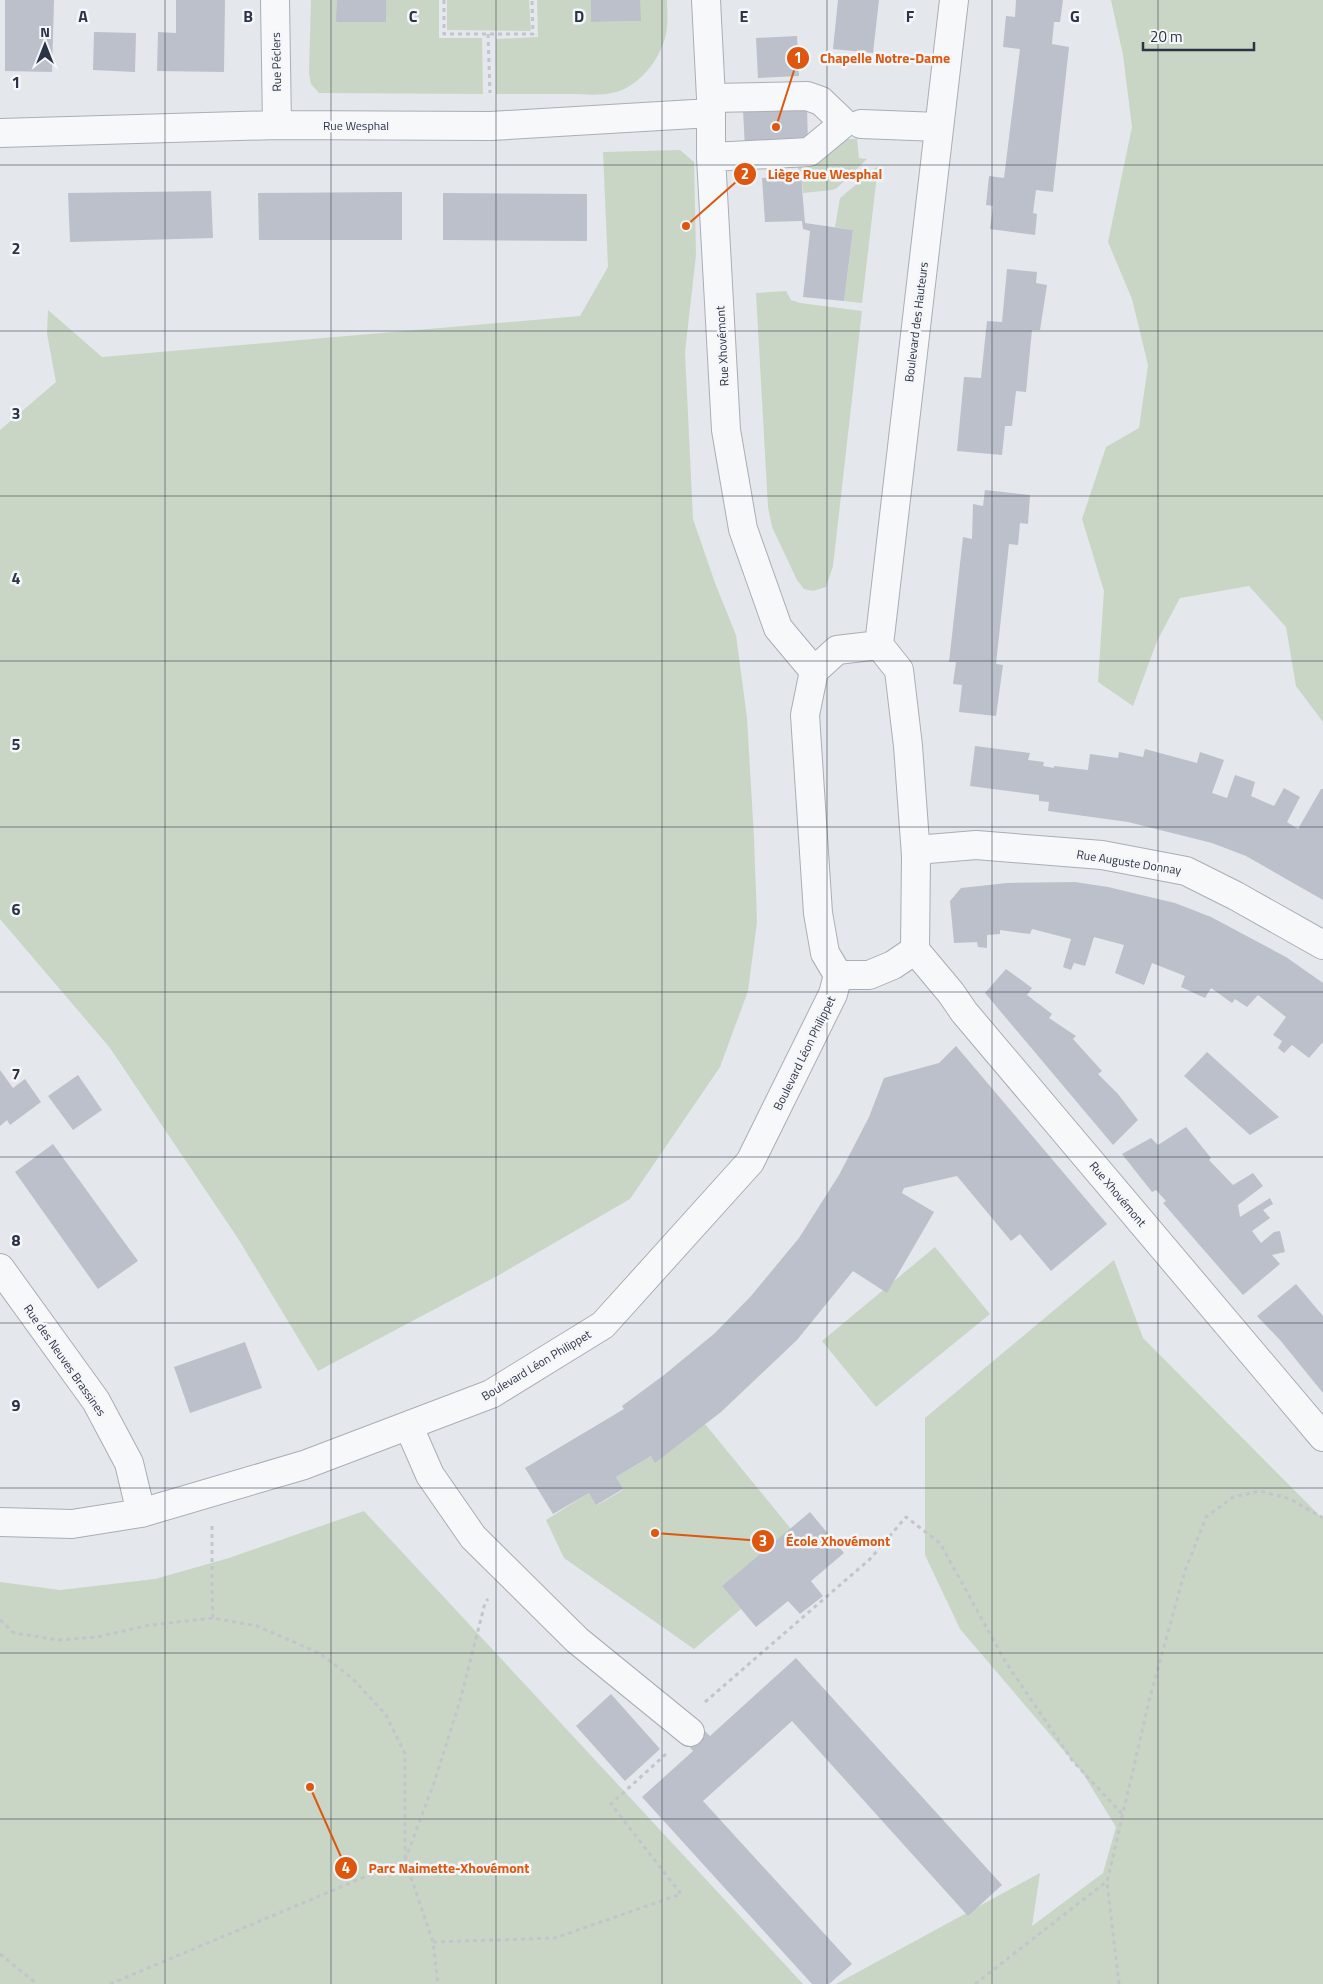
<svg xmlns="http://www.w3.org/2000/svg" width="1323" height="1984" viewBox="0 0 1323 1984" font-family="'Titillium Web',sans-serif">
<rect width="100%" height="100%" fill="#e4e7ec"/>
<path fill="#c9d6c5" d="M311 0H337V22H385L386 0H439V38H482L483 94 319 93 311 84 309 73Z
M447 0H529L531 31 447 30Z
M537 0H591L592 22 640 21V0H667C667 9 668 18 667 27 665 52 645 80 622 90 606 97 586 94 569 94 545 94 520 94 496 94V39L538 37Z
M1111 0H1323V722L1296 686 1286 627 1249 586 1180 598 1157 641 1133 706 1098 682 1104 591 1082 519 1106 447 1139 428 1148 365 1132 299 1108 242 1132 127 1123 55Z
M839 139H857L859 158 867 159 837 188 832 190 803 193 801 177 798 176V161L823 160 827 149Z
M680 150 694 162 696 255 685 352 693 519 715 583 736 635 747 718 754 837 757 922 748 991 720 1067 630 1199 499 1275 318 1371 239 1240 110 1048 0 919V430L56 382 47 334 48 310 102 357 580 316 608 267 603 152Z
M878 166 862 303 844 301 853 230 835 227 840 198Z
M786 291 791 300 800 303 862 311 833 566 826 587 813 591 804 589 797 580 772 527 768 507 756 293Z
M935 1247 990 1314 876 1407 822 1341Z
M1114 1260 1143 1338 1323 1519V1984H836L1040 1873 1032 1926 1103 1873 1116 1827 1082 1772 960 1629 925 1555V1418Z
M705 1424 791 1529 722 1586 741 1609 694 1649 564 1558 546 1520 589 1493 597 1505 623 1490 616 1477Z
M364 1511 803 1984H0V1582L60 1590 155 1579 229 1558Z"/>
<path fill="#bbc0ca" d="M5 0H54L52 72 5 71Z
M176 0H225L224 72 157 71 158 32 176 33Z
M337 0H386V22H336Z
M591 0H640L641 21 591 22Z
M838 0H879L873 53 833 49Z
M1016 0H1063L1060 22H1054L1052 44 1069 47 1053 192 1036 190 1033 213 1037 214 1035 235 990 229 993 206 986 205 989 176 1004 178 1020 49 1003 47 1006 16 1015 17Z
M94 32 136 33 135 72 93 70Z
M797 36 799 76 758 78 756 38Z
M807 106 808 146 745 149 743 109Z
M801 176 805 223 853 230 844 301 803 297 810 231 803 229 802 221 765 222 762 178Z
M211 191 213 238 70 242 68 193Z
M402 192V240H259L258 193Z
M443 193 587 194V241L443 240Z
M1007 269 1037 272 1036 283 1047 285 1040 330H1032L1026 392 1016 391 1012 426H1005L1002 455 957 451 964 377 981 378 987 321 1002 322Z
M985 490 1030 495 1028 524 1020 523 1018 545 1009 544 996 664 1003 665 996 716 959 712 962 685 953 684 956 662H949L963 537 972 539 973 504 983 506Z
M975 746 1030 753 1028 760 1044 762 1043 766 1054 768V766L1088 770 1090 754 1118 758 1119 752 1143 757 1145 749 1197 763 1200 752 1224 760 1212 793 1227 798 1235 775 1255 782 1251 796 1274 806 1284 788 1300 797 1287 822 1298 829 1321 789H1323V900L1246 856 1212 843 1128 822 1048 811 1049 802 1039 801V795L970 786Z
M1075 882 1108 887 1175 903 1211 917 1286 957 1323 983V1044L1322 1043 1309 1058 1292 1045 1284 1053 1278 1048 1282 1041 1273 1035 1286 1017 1258 995 1247 1007 1235 999 1232 1003 1211 988 1205 998 1181 987 1185 976 1152 963 1144 985 1115 973 1124 945 1094 937 1085 966 1074 963 1071 970 1063 967 1071 939 1032 929 1030 934 1000 930V934L987 935V948L978 947 977 942 954 943 950 901 961 888 1007 883Z
M1006 969 1032 988 1027 995 1052 1014 1049 1018 1076 1036 1073 1039 1102 1071 1098 1074 1118 1094 1138 1120 1113 1145 985 993Z
M956 1046 1107 1224 1051 1271 1020 1234 1011 1241 957 1176 904 1188 902 1193 934 1212 887 1293 853 1271 797 1340 721 1412 655 1463 651 1456 616 1477 623 1489 596 1505 589 1493 553 1514 525 1468 624 1409 622 1406 664 1375 715 1333 751 1296 799 1238 839 1175 869 1117 884 1078 939 1063Z
M1207 1052 1279 1117 1250 1135 1184 1076Z
M0 1070 13 1088 25 1079 41 1102 10 1125 7 1120 0 1126Z
M78 1075 102 1110 73 1130 48 1096Z
M1186 1127 1211 1158 1209 1160 1233 1185 1253 1173 1263 1186 1238 1205 1240 1217 1270 1198 1273 1204 1263 1210 1270 1218 1252 1231 1261 1243 1274 1232 1280 1231 1285 1252 1272 1255 1280 1264 1243 1295 1163 1203 1166 1201 1156 1190 1152 1192 1122 1154 1151 1138 1158 1145Z
M53 1144 138 1261 98 1289 15 1172Z
M1296 1284 1323 1316V1393L1280 1340 1257 1316Z
M245 1342 262 1388 190 1413 174 1367Z
M810 1512 844 1553 811 1581 823 1596 800 1614 788 1601 756 1627 722 1586Z
M796 1658 1002 1885 968 1916 792 1721 703 1801 852 1964 829 1984H812L642 1797 693 1751 689 1746 705 1731 710 1736Z
M611 1694 660 1749 625 1781 576 1726Z"/>
<g fill="none" stroke-linecap="round" stroke-linejoin="round">
<g stroke="#a9aeb7" stroke-width="30">
<path id="minor" d="M275 0 277 125
M706 0 711 98V157L726 430 743 529 778 628 814 671
M711 98 807 96 821 101 844 123 809 152 711 157
M861 124 939 127
M0 133 277 125 491 126 711 113
M879 645 899 670 908 746 916 856 915 950 893 965 869 975H838L825 953 818 913 805 715 814 671 837 650Z
M879 645 954 0
M916 850 976 845 1102 855 1186 871 1236 896 1323 945
M915 950 951 993 964 1012 1323 1437
M0 1268 96 1401 129 1463 141 1513
M409 1427 430 1475 473 1537 577 1640 690 1732
M0 1522 72 1524 141 1513 304 1465 491 1394 603 1325 750 1162 833 994 838 975"/>
</g>
<path stroke="#c2c5cb" stroke-width="3" stroke-dasharray="4 4" stroke-linecap="butt" d="M444 0V34H533L532 0
M488 34 490 93
M212 1526V1590L213 1618
M0 1620 14 1633 59 1640 97 1637 150 1625 213 1618 257 1626 319 1653 352 1678 386 1715 405 1754V1860L433 1942 438 1984
M705 1702 870 1559 906 1517 940 1543 1005 1661 1072 1760 1122 1814
M433 1942 555 1938 681 1894 611 1804 666 1754
M0 1954 37 1984
M110 1984 405 1860 434 1783 460 1701 485 1603 488 1599
M975 1984 1106 1882
M1119 1984 1107 1882 1150 1697 1185 1571 1206 1517 1233 1497 1260 1491 1290 1499 1323 1518"/>
<use href="#minor" stroke="#f7f8fa" stroke-width="28"/>
</g>
<path fill="none" stroke="#2b3445" stroke-width="1" stroke-opacity="0.55" d="M165 0V1984M331 0V1984M496 0V1984M662 0V1984M827 0V1984M992 0V1984M1158 0V1984M0 165H1323M0 331H1323M0 496H1323M0 661H1323M0 827H1323M0 992H1323M0 1157H1323M0 1323H1323M0 1488H1323M0 1653H1323M0 1819H1323"/>
<g text-anchor="middle" dominant-baseline="central" stroke-width="5" stroke-linejoin="round" paint-order="stroke">
<g font-size="12" fill="#2b3445" stroke="#f4f6f9">
<text transform="translate(276 62) rotate(-91)">Rue Péclers</text>
<text x="356" y="125">Rue Wesphal</text>
<text transform="translate(916 322) rotate(-83)">Boulevard des Hauteurs</text>
<text transform="translate(722 346) rotate(-93)">Rue Xhovémont</text>
<text transform="translate(1129 862) rotate(9)">Rue Auguste Donnay</text>
<text transform="translate(804 1053) rotate(-64)">Boulevard Léon Philippet</text>
<text transform="translate(1118 1194) rotate(50)">Rue Xhovémont</text>
<text transform="translate(65 1360) rotate(55)">Rue des Neuves Brassines</text>
<text transform="translate(536 1365) rotate(-31)">Boulevard Léon Philippet</text>
</g>
</g>
<g font-size="16" text-anchor="middle" font-weight="bold" fill="#2b3445" stroke="#f4f6f9" stroke-width="5" stroke-linejoin="round" paint-order="stroke">
<text x="83" y="22">A</text>
<text x="248" y="22">B</text>
<text x="413" y="22">C</text>
<text x="579" y="22">D</text>
<text x="744" y="22">E</text>
<text x="910" y="22">F</text>
<text x="1075" y="22">G</text>
<text x="16" y="88">1</text>
<text x="16" y="254">2</text>
<text x="16" y="419">3</text>
<text x="16" y="584">4</text>
<text x="16" y="750">5</text>
<text x="16" y="915">6</text>
<text x="16" y="1080">7</text>
<text x="16" y="1246">8</text>
<text x="16" y="1411">9</text>
</g>
<path fill="none" stroke="#df570f" stroke-width="2" d="M776 127L798 58M686 226L745 174M655 1533L763 1541M310 1787L346 1868"/>
<g fill="#df570f" stroke="#f4f6f9" stroke-width="2">
<circle cx="776" cy="127" r="5"/>
<circle cx="686" cy="226" r="5"/>
<circle cx="655" cy="1533" r="5"/>
<circle cx="310" cy="1787" r="5"/>
<circle cx="798" cy="58" r="12"/>
<circle cx="745" cy="174" r="12"/>
<circle cx="763" cy="1541" r="12"/>
<circle cx="346" cy="1868" r="12"/>
</g>
<g font-size="15" text-anchor="middle" font-weight="bold" fill="#fff">
<text x="798" y="63">1</text>
<text x="745" y="179">2</text>
<text x="763" y="1546">3</text>
<text x="346" y="1873">4</text>
</g>
<g font-size="14" text-anchor="middle" font-weight="bold" fill="#df570f" stroke="#f4f6f9" stroke-width="5" stroke-linejoin="round" paint-order="stroke">
<text x="885" y="63">Chapelle Notre-Dame</text>
<text x="825" y="179">Liège Rue Wesphal</text>
<text x="838" y="1546">École Xhovémont</text>
<text x="449" y="1873">Parc Naimette-Xhovémont</text>
</g>
<g transform="translate(45 45)" stroke="#f4f6f9" stroke-width="4" paint-order="stroke">
<path d="M0-4L9 19L0 12L-9 19Z" fill="#2b3445"/>
<text y="-8" font-size="14" font-weight="bold" text-anchor="middle" fill="#2b3445">N</text>
</g>
<path d="M1143 42v8h111v-8" fill="none" stroke="#2b3445" stroke-width="2.5"/>
<text x="1150" y="42" font-size="15" fill="#2b3445" stroke="#f4f6f9" stroke-width="4" paint-order="stroke">20 m</text>
</svg>
